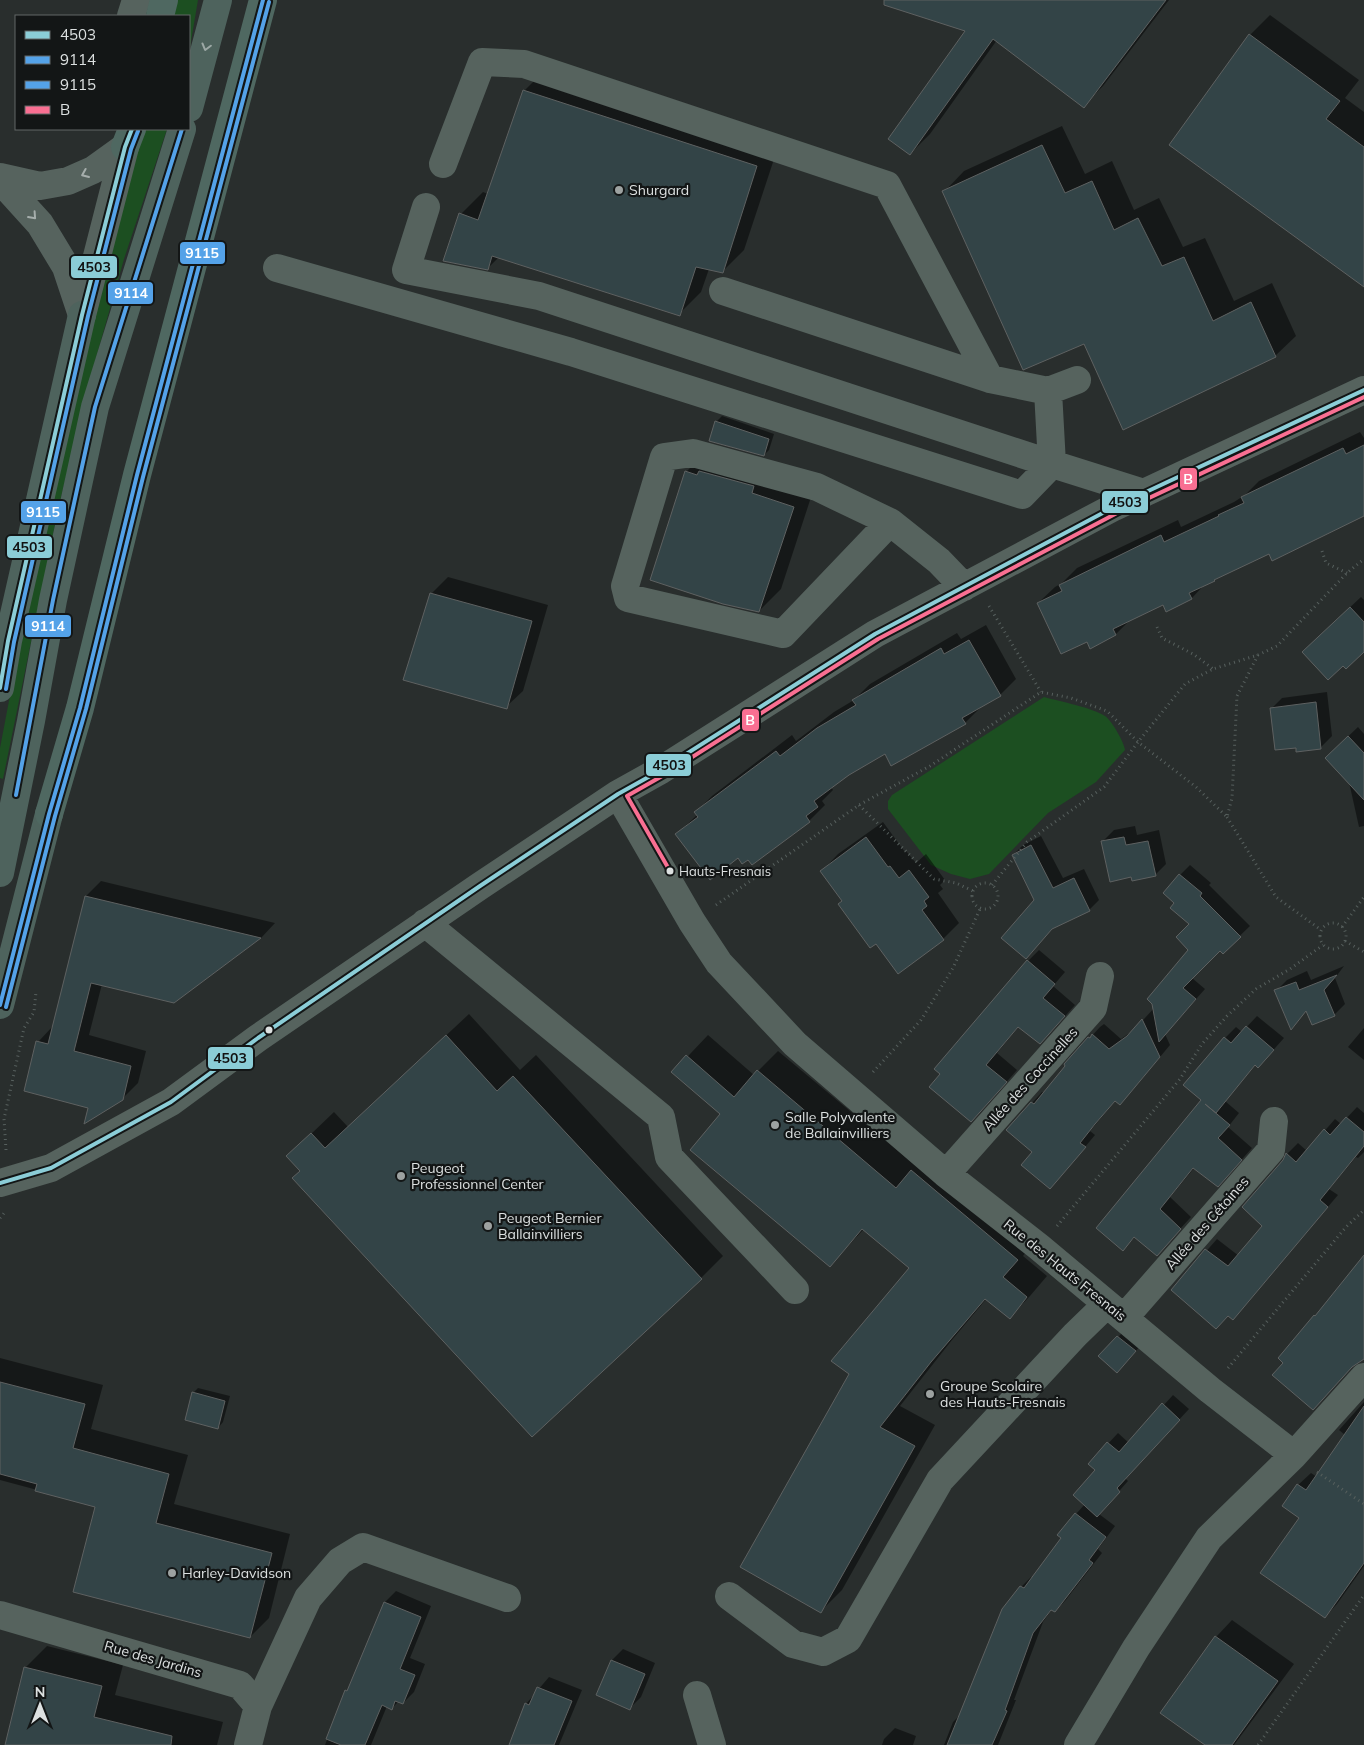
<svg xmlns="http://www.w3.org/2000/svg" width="1364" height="1745" viewBox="0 0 1364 1745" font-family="Mulish,sans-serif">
<rect width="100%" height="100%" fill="#292e2d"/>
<path fill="#1c4f21" d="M171 0H198L189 53V16H167Z
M139 129H167L124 259 92 372 59 505 3 779 0 778V748L55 459Z
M1044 697C1062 702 1090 707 1105 716 1112 721 1124 742 1125 750L1096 782 1048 813 989 874 970 879 951 874 931 865 888 809V801L892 795Z"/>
<path fill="#0007" d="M901 0H1169L1103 86 1083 106 997 40 930 134 910 154 967 30Z
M1270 15 1359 80 1345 98 1364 112V285L1250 35Z
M546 69 779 144 744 250 722 272 709 269 701 292 679 314 499 257 487 269 461 214 483 192 488 194 524 91Z
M1062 126 1085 174 1112 161 1134 210 1159 198 1183 247 1205 238 1234 301 1272 283 1296 336 1275 356 1084 342 944 192 964 171Z
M722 416 774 434 769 450 764 455 716 422Z
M1360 432 1364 438V515L1270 552 1205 584 1192 598 1167 610 1163 603 1131 619 1116 634 1087 640 1038 603 1055 587 1062 583 1077 568 1178 520 1181 527 1234 502 1245 495 1259 481Z
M708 450 815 485 781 589 759 611 686 472Z
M448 577 548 605 523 691 506 707 431 594Z
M1361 597 1364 600V651L1314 641Z
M986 625 1016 679 1000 695 981 707 965 723 885 753 848 774 831 787 833 790 822 801 825 805 809 821 748 858 677 834 698 814 696 812 712 796 792 735 796 741 834 712 854 700 870 684 957 633 961 639Z
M1327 692 1332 736 1321 747 1271 709 1282 698Z
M1358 727 1364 734V826L1359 827 1349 782 1336 748Z
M883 822 905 852 906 851 916 863 926 854 945 880 940 885 943 889 938 893 959 923 943 939 843 900 822 871 838 854Z
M1135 826 1137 835 1159 830 1166 864 1155 875 1102 842 1114 830Z
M1041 836 1063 878 1084 869 1099 900 1089 910 1035 900 1013 855 1023 845Z
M1190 865 1211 883 1209 885 1250 926 1223 952 1220 949 1192 978 1205 989 1165 1034 1170 1045 1130 1093 1116 1100 1090 1131 1095 1135 1060 1177 1034 1152 1032 1103 1042 1092 1044 1093 1067 1066 1066 1064 1100 1027 1104 1024 1121 1039 1135 1029 1154 1008 1190 950 1191 924 1176 903 1180 875Z
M101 881 275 923 261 938 174 1002 102 984 89 1035 146 1051 138 1083 122 1099 90 1107 38 1042 53 1026 86 896Z
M1039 950 1065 972 1053 986 1075 1005 1051 1032 1019 1026 997 1053 1017 1070 982 1110 930 1087 1028 961Z
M1344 966 1335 978 1345 1004 1334 1015 1307 1010 1291 1027 1276 991 1287 980 1307 971 1311 980Z
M469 1014 520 1070 536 1055 723 1256 701 1278 301 1171 310 1135 334 1112 348 1127Z
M1257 1016 1284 1038 1269 1055 1256 1064 1225 1101 1239 1113 1228 1127 1252 1148 1228 1175 1195 1167 1170 1197 1191 1217 1157 1254 1135 1237 1123 1249 1203 1100 1225 1038 1236 1027 1242 1032Z
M1364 1028V1060L1348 1047Z
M708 1035 754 1075 778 1051 916 1166 1037 1238 1023 1256 1047 1276 1030 1296 1010 1317 987 1298 952 1340 900 1406 935 1425 842 1590 821 1611 911 1268 864 1229 829 1266 722 1114 673 1072Z
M1357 1107 1364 1113V1152L1358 1158 1356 1157 1329 1189 1338 1195 1243 1307 1228 1315 1172 1290 1217 1239 1239 1256 1264 1226 1287 1154 1298 1143 1307 1151 1335 1119 1341 1124Z
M1123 1332 1141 1345 1122 1367 1100 1356Z
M0 1358 103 1385 91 1429 188 1455 174 1504 290 1534 269 1618 250 1637 97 1506 0 1480Z
M198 1388 230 1396 223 1422 218 1428 193 1393Z
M1173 1395 1189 1409 1125 1478 1128 1481 1099 1514 1115 1526 1098 1549 1102 1553 1065 1601 1055 1611 1052 1609 1043 1622 1014 1700H1016L998 1745H944L953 1722 961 1714 1021 1587 1031 1577 1033 1578 1063 1538 1076 1514 1085 1504 1097 1470 1090 1463 1118 1433 1129 1443Z
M1364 1402V1566L1337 1604 1325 1617 1301 1518 1298 1485 1311 1473 1317 1477 1345 1435 1339 1430Z
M396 1591 431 1606 410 1658 425 1664 414 1692 403 1703 399 1701 392 1708 387 1706 371 1745H325L346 1691 351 1687 385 1602Z
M1232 1620 1294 1664 1234 1745H1207L1216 1637Z
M47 1646 123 1665 115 1695 223 1722 217 1745H0H6L25 1668Z
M623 1649 655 1663 641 1697 630 1708 612 1660Z
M549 1677 582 1690 559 1745H510L526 1704Z
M895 1728 916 1736 913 1745H882L884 1739Z"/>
<path fill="#334447" stroke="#5e6161" d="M884 0H1166L1084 108 993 39 910 155 888 139 965 31 884 5Z
M1249 34 1340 101 1326 119 1364 147V287L1169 145Z
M523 90 757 166 723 273 696 267 680 316 492 256 488 270 443 261 459 213 478 220Z
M1042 145 1065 193 1092 181 1114 230 1138 218 1162 266 1184 257 1213 321 1251 302 1276 357 1123 430 1084 344 1023 370 942 191Z
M715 421 769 439 764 456 709 441Z
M1364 445V516L1272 561 1269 554 1214 580 1215 581 1189 593 1192 599 1166 612 1163 605 1113 629 1116 635 1090 649 1087 642 1061 654 1037 603 1062 591 1059 585 1161 535 1164 542 1219 516 1218 515 1244 503 1241 497 1343 448 1346 454Z
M685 471 697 475 699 471 754 486 752 493 794 507 759 612 723 604 650 580Z
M430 593 532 621 507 709 403 680Z
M1350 607 1364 622V652L1346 669 1343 666 1328 680 1302 652Z
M969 640 1001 696 962 718 966 724 891 766 885 754 849 775 814 801 818 807 806 816 810 822 752 865 748 860 742 864 738 858 710 880 675 834 698 817 694 812 776 751 780 756 817 728 856 705 852 700 941 648 944 654Z
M1316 702 1321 749 1296 752V748L1275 750 1270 708Z
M1348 736 1364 753V800L1325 758Z
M866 837 888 867 890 866 899 878 909 870 929 897 924 901 927 906 922 910 944 940 898 974 876 944 870 948 838 904 842 901 820 871Z
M1124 837 1126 845 1148 841 1156 876 1132 881 1131 877 1110 882 1101 841Z
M1031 845 1053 888 1074 878 1090 911 1052 929 1026 959 1001 938 1034 900 1012 855Z
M1179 874 1202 893 1200 896 1241 937 1223 954 1220 951 1183 988 1196 999 1159 1042 1152 1004 1147 999 1188 950 1176 937 1189 924 1170 908 1174 903 1163 893Z
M85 896 261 938 174 1003 91 983 74 1051 131 1066 123 1100 84 1124 88 1108 24 1091 36 1041 48 1044Z
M1027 960 1055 984 1043 998 1065 1016 1040 1044 1018 1027 986 1065 1007 1082 971 1122 929 1087 940 1074 934 1069Z
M1337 975 1324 990 1335 1016 1312 1025 1306 1011 1291 1030 1274 990 1296 982 1299 990Z
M1142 1019 1160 1057 1120 1105 1115 1101 1095 1124 1080 1143 1086 1147 1050 1189 1021 1165 1032 1152 1006 1130 1031 1102 1034 1104 1065 1066 1064 1064 1088 1037 1090 1038 1092 1034 1109 1049 1127 1036Z
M1246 1026 1274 1050 1258 1068 1255 1065 1216 1113 1205 1104 1230 1125 1218 1138 1242 1160 1218 1187 1193 1168 1160 1209 1181 1229 1157 1256 1134 1237 1123 1251 1096 1228 1201 1100 1183 1085 1224 1037 1231 1043Z
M446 1035 497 1091 513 1076 702 1279 532 1437 292 1178 300 1171 286 1156 311 1133 325 1148Z
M686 1055 734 1097 757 1070 896 1188 911 1170 1018 1260 1003 1277 1027 1297 1010 1319 985 1299 931 1362 880 1427 915 1446 821 1613 740 1567 849 1374 831 1361 909 1268 862 1229 830 1267 690 1150 720 1114 671 1072Z
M1346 1117 1364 1132V1146L1320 1200 1328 1207 1233 1320 1228 1316 1216 1329 1171 1290 1205 1249 1228 1266 1262 1226 1242 1207 1283 1160 1286 1153 1296 1162 1324 1129 1330 1135Z
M1364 1255V1359L1352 1367 1313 1410 1272 1375 1283 1363 1278 1358 1314 1315 1315 1316Z
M1117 1336 1136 1351 1117 1373 1098 1356Z
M0 1382 85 1404 73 1448 169 1474 156 1523 272 1553 250 1638 73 1592 95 1507 35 1491 37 1484 0 1474Z
M192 1392 225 1401 218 1429 185 1420Z
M1162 1403 1180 1420 1117 1488 1120 1492 1097 1517 1073 1495 1095 1470 1088 1464 1107 1442 1119 1452Z
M1364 1406V1563L1325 1618 1260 1573 1299 1518 1282 1506 1297 1484 1306 1490Z
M1075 1513 1106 1537 1089 1560 1093 1563 1055 1612 1051 1610 1033 1633 1005 1710 1007 1711 992 1745H947L1002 1609 1020 1586 1024 1588 1061 1538 1057 1535Z
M384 1602 421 1617 400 1669 415 1675 403 1704 395 1701 392 1710 382 1705 365 1745H341L326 1739 345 1690 347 1691Z
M1215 1636 1278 1681 1232 1745H1205L1160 1713Z
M611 1660 645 1674 630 1710 596 1695Z
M24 1667 102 1686 94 1717 172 1736 171 1745H5Z
M537 1687 572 1701 554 1745H509L525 1703 529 1705Z"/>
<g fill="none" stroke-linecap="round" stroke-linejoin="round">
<path stroke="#57605e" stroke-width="3" stroke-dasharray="1 4" stroke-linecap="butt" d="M1322 551 1326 563 1347 573
M989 606 1041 692
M1157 627 1162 638 1193 654 1213 669
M859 805 934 879 956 883 973 891
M1227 817 1276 897 1321 930
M972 896a13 13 0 1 1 26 0a13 13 0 1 1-26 0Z
M992 885 1027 842 1104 787 1138 742 1196 787 1227 817 1232 798 1237 696 1258 655
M716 905 859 805 930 766 1041 692 1071 698 1107 711 1138 742 1185 684 1213 669 1258 655 1277 646 1347 573 1364 559
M1320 936a13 13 0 1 1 26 0a13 13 0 1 1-26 0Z
M1342 927 1364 897
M1345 941 1364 952
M873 1072 921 1020 953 968 980 909
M6 1150 4 1119 24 1028 34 1012 36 992
M0 1218 5 1212
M1057 1226 1180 1079 1202 1044 1227 1016 1256 989 1290 969 1323 945
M1228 1368 1346 1227 1364 1210
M1317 1472 1364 1504
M1258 1745 1364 1595"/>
<path stroke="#56635e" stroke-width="28" d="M131 16 136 0
M443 164 482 62 524 64 887 185 990 379
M0 177 40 186 68 181 93 170 125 147
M0 180 40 224 66 267 82 315
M426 207 406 270 539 296 1052 464 1144 493
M277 268 571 352 1022 495 1052 464 1048 391
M723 291 990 379 1048 391 1077 380
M82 315 125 147
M890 522 817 487 693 453 664 457 625 586 628 598 783 634 890 522 939 561 964 587
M618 794 692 922 719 963 795 1044 946 1174 1039 1247 1210 1390 1294 1455
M425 923 661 1117 669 1157 795 1290
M946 1174 1093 1008 1100 976
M0 1183 51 1168 171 1102 258 1038 480 886 618 794 661 770 875 634 1114 507 1364 390
M1124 1318 1271 1150 1274 1121
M729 1596 793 1644 823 1652 848 1639 940 1480 1075 1335 1107 1304
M0 1615 240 1685 258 1706 248 1745
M697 1695 712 1745
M258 1706 308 1598 340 1561 363 1547 507 1598
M1078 1745 1136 1648 1209 1538 1294 1455 1364 1377"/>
<path stroke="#4e635d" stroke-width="28" d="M189 108 218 0
M0 688 8 641 82 315
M0 873 31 721 53 600 95 407 182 129
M0 1005 49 814"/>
<path stroke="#4f6861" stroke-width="28" d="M160 16 164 0
M125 147 132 129
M49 814 80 708 137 475 263 0"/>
<g stroke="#131616" stroke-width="8">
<path id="bus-1" d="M0 688 8 641 82 315 125 147 132 129
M0 1183 51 1168 171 1102 258 1038 480 886 618 794 661 770 875 634 1114 507 1364 390"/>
</g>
<g stroke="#131616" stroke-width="8">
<path id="bus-2" d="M16 795 53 600 95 407 182 129
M0 1005 49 814 80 708 137 475 263 0"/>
</g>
<g stroke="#131616" stroke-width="8">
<path id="bus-3" d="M6 689 14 642 88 316 131 149 138 131
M6 1007 55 816 86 709 143 477 269 2"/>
</g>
<g stroke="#131616" stroke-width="8">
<path id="bus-4" d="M670 871 627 796 664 775 878 639 1117 513 1364 397"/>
</g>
<use href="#bus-1" stroke="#8bcdd7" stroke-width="4"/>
<use href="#bus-2" stroke="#54a2e8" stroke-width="4"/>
<use href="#bus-3" stroke="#54a2e8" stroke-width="4"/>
<use href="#bus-4" stroke="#f96f92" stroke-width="4"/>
</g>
<defs><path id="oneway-chevron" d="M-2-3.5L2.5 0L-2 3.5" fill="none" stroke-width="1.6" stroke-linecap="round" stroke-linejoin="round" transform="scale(1.25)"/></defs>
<use stroke="#9ca8a5" href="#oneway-chevron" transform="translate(206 47) rotate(105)"/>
<g stroke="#a6aeac">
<use href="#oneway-chevron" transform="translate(85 174) rotate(157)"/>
<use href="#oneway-chevron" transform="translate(33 216) rotate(48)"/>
</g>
<g fill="#9da2a1" stroke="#131616" stroke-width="2">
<circle cx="619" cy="190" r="5"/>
<circle cx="775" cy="1125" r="5"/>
<circle cx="401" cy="1176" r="5"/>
<circle cx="488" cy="1226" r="5"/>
<circle cx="930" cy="1394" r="5"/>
<circle cx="172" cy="1573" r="5"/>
</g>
<g fill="#dce0e0" stroke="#131616" stroke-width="2">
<circle cx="670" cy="871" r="4.5"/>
<circle cx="269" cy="1030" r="4.5"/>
</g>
<g text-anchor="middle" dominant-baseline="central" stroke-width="4.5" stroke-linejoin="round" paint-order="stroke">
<g font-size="13" fill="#dce0e0" stroke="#131616" text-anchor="start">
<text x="679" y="871">Hauts-Fresnais</text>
</g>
<g font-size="14" fill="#dce0e0" stroke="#131616" text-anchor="start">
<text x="629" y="190">Shurgard</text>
<text x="785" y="1117">Salle Polyvalente<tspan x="785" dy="16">de Ballainvilliers</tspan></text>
<text x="411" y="1168">Peugeot<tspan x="411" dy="16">Professionnel Center</tspan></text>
<text x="498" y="1218">Peugeot Bernier<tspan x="498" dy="16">Ballainvilliers</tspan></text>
<text x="940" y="1386">Groupe Scolaire<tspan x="940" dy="16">des Hauts-Fresnais</tspan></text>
<text x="182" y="1573">Harley-Davidson</text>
</g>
<g font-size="14" fill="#dce0e0" stroke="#131616">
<text transform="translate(1030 1079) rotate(-48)">Allée des Coccinelles</text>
<text transform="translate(1207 1223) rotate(-49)">Allée des Cétoines</text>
<text transform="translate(1065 1270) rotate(39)">Rue des Hauts Fresnais</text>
<text transform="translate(153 1659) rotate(16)">Rue des Jardins</text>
</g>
</g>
<g stroke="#131616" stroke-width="2">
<rect x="179" y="241" width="47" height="24" rx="5" fill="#54a2e8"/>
<rect x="70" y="255" width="48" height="24" rx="5" fill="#8bcdd7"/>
<rect x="107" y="281" width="47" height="24" rx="5" fill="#54a2e8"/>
<rect x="1179" y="467" width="19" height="24" rx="5" fill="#f96f92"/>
<rect x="1101" y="490" width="48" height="24" rx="5" fill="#8bcdd7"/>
<rect x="20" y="500" width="47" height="24" rx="5" fill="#54a2e8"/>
<rect x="6" y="535" width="47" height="24" rx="5" fill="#8bcdd7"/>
<rect x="24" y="614" width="48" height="24" rx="5" fill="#54a2e8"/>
<rect x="741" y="708" width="19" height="24" rx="5" fill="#f96f92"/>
<rect x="645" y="753" width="47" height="24" rx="5" fill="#8bcdd7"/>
<rect x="207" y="1046" width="47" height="24" rx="5" fill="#8bcdd7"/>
</g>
<g font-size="14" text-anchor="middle" font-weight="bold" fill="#fff">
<text x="202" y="258">9115</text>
<text x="131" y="298">9114</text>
<text x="1188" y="484">B</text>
<text x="43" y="517">9115</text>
<text x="48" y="631">9114</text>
<text x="750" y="725">B</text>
</g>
<g font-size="14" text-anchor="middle" font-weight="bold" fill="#111">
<text x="94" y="272">4503</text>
<text x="1125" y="507">4503</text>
<text x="29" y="552">4503</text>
<text x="669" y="770">4503</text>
<text x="230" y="1063">4503</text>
</g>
<rect x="15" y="15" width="175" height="115" fill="#131616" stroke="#636767"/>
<rect x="25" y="31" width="25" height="8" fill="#8bcdd7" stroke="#636767"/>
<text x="60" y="40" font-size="15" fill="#dce0e0">4503</text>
<rect x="25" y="56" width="25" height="8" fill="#54a2e8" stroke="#636767"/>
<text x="60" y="65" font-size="15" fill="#dce0e0">9114</text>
<rect x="25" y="81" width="25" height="8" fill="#54a2e8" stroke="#636767"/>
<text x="60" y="90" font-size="15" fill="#dce0e0">9115</text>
<rect x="25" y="106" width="25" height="8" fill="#f96f92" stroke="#636767"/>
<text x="60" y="115" font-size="15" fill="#dce0e0">B</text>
<g transform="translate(40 1705)" stroke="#131616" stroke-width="4" paint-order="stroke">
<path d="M0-4L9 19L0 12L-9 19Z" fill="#dce0e0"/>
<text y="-8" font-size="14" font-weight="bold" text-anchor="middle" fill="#dce0e0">N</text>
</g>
</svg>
